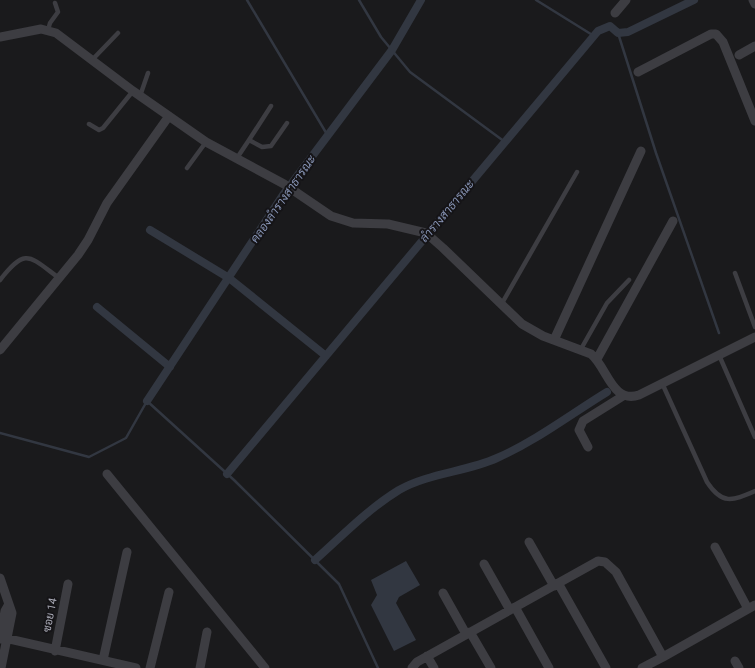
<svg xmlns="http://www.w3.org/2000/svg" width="755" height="668" viewBox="0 0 755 668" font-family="Roboto,Sarabun,sans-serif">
<rect width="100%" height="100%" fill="#1a1a1c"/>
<path fill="#323741" d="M406 561 420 585 399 597 396 603 416 640 394 651 371 605 377 595 371 580Z"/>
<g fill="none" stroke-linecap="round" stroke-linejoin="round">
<path stroke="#323741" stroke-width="2.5" d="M247 0 328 136
M359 0 381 37 410 72 505 142
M536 0 594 36
M618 33 656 153 719 333
M0 433 89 457 126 438 147 401 234 480 339 584 378 668"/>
<path stroke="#323741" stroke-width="8" d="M150 230 229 278 326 356
M97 307 170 367
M147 401 283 195 392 50 421 0
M227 474 598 31 610 26 618 33 628 32 694 0
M315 560C342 536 368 509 399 490 429 473 466 472 497 458 536 441 571 414 607 392"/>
<path stroke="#3d3d42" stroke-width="4.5" d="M48 30 50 23 58 12 55 3
M92 60 118 33
M140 96 148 73
M89 124 99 130 103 128 133 91
M249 140 271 106
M237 158 249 140 262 147 271 146 287 123
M187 168 206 142
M735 273 755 327
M0 280C26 247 29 256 59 278
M501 305 577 172
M581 349 607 303 629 280
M719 355 755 437
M662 383 707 482C722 505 732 501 755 491"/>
<path stroke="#3d3d42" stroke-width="9" d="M753 0 755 4
M615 13 626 0
M0 37 41 29 56 33 133 91 206 142 284 184 331 216 353 223 388 224 426 233 443 248 522 324 543 336 591 354C607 367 612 404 639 395L755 337
M739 55 755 46
M638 72 711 34H716L723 42 755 121
M554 340 641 151
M0 350 78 255 88 240 107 203 169 116
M597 359 673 221
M588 447 579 430 583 421 623 396
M107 474 265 668
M529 542 554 586
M715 547 748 609
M484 564 510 610
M0 578 12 613 1 668
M558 583 606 668
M443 593 466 634
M515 607 549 668
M470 632 491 668
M0 637 136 668
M0 639 5 611 9 604
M55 651 68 584
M427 656 434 668
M663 657 755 605
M103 660 127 552
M735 661 739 668
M150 668 169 592
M200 668 207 632
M412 668 417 662 598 561 605 562 616 572 663 657 642 668"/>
</g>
<g text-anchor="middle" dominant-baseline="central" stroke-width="4" stroke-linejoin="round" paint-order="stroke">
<g font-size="11" fill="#adaeba" stroke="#151417">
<text transform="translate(50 615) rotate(-79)">ซอย 14</text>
</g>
<g font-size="12" font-style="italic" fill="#8693b3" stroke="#151417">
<text transform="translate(283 199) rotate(-55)">คลองลำรางสาธารณะ</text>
<text transform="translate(447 211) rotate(-50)">ลำรางสาธารณะ</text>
</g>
</g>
</svg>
